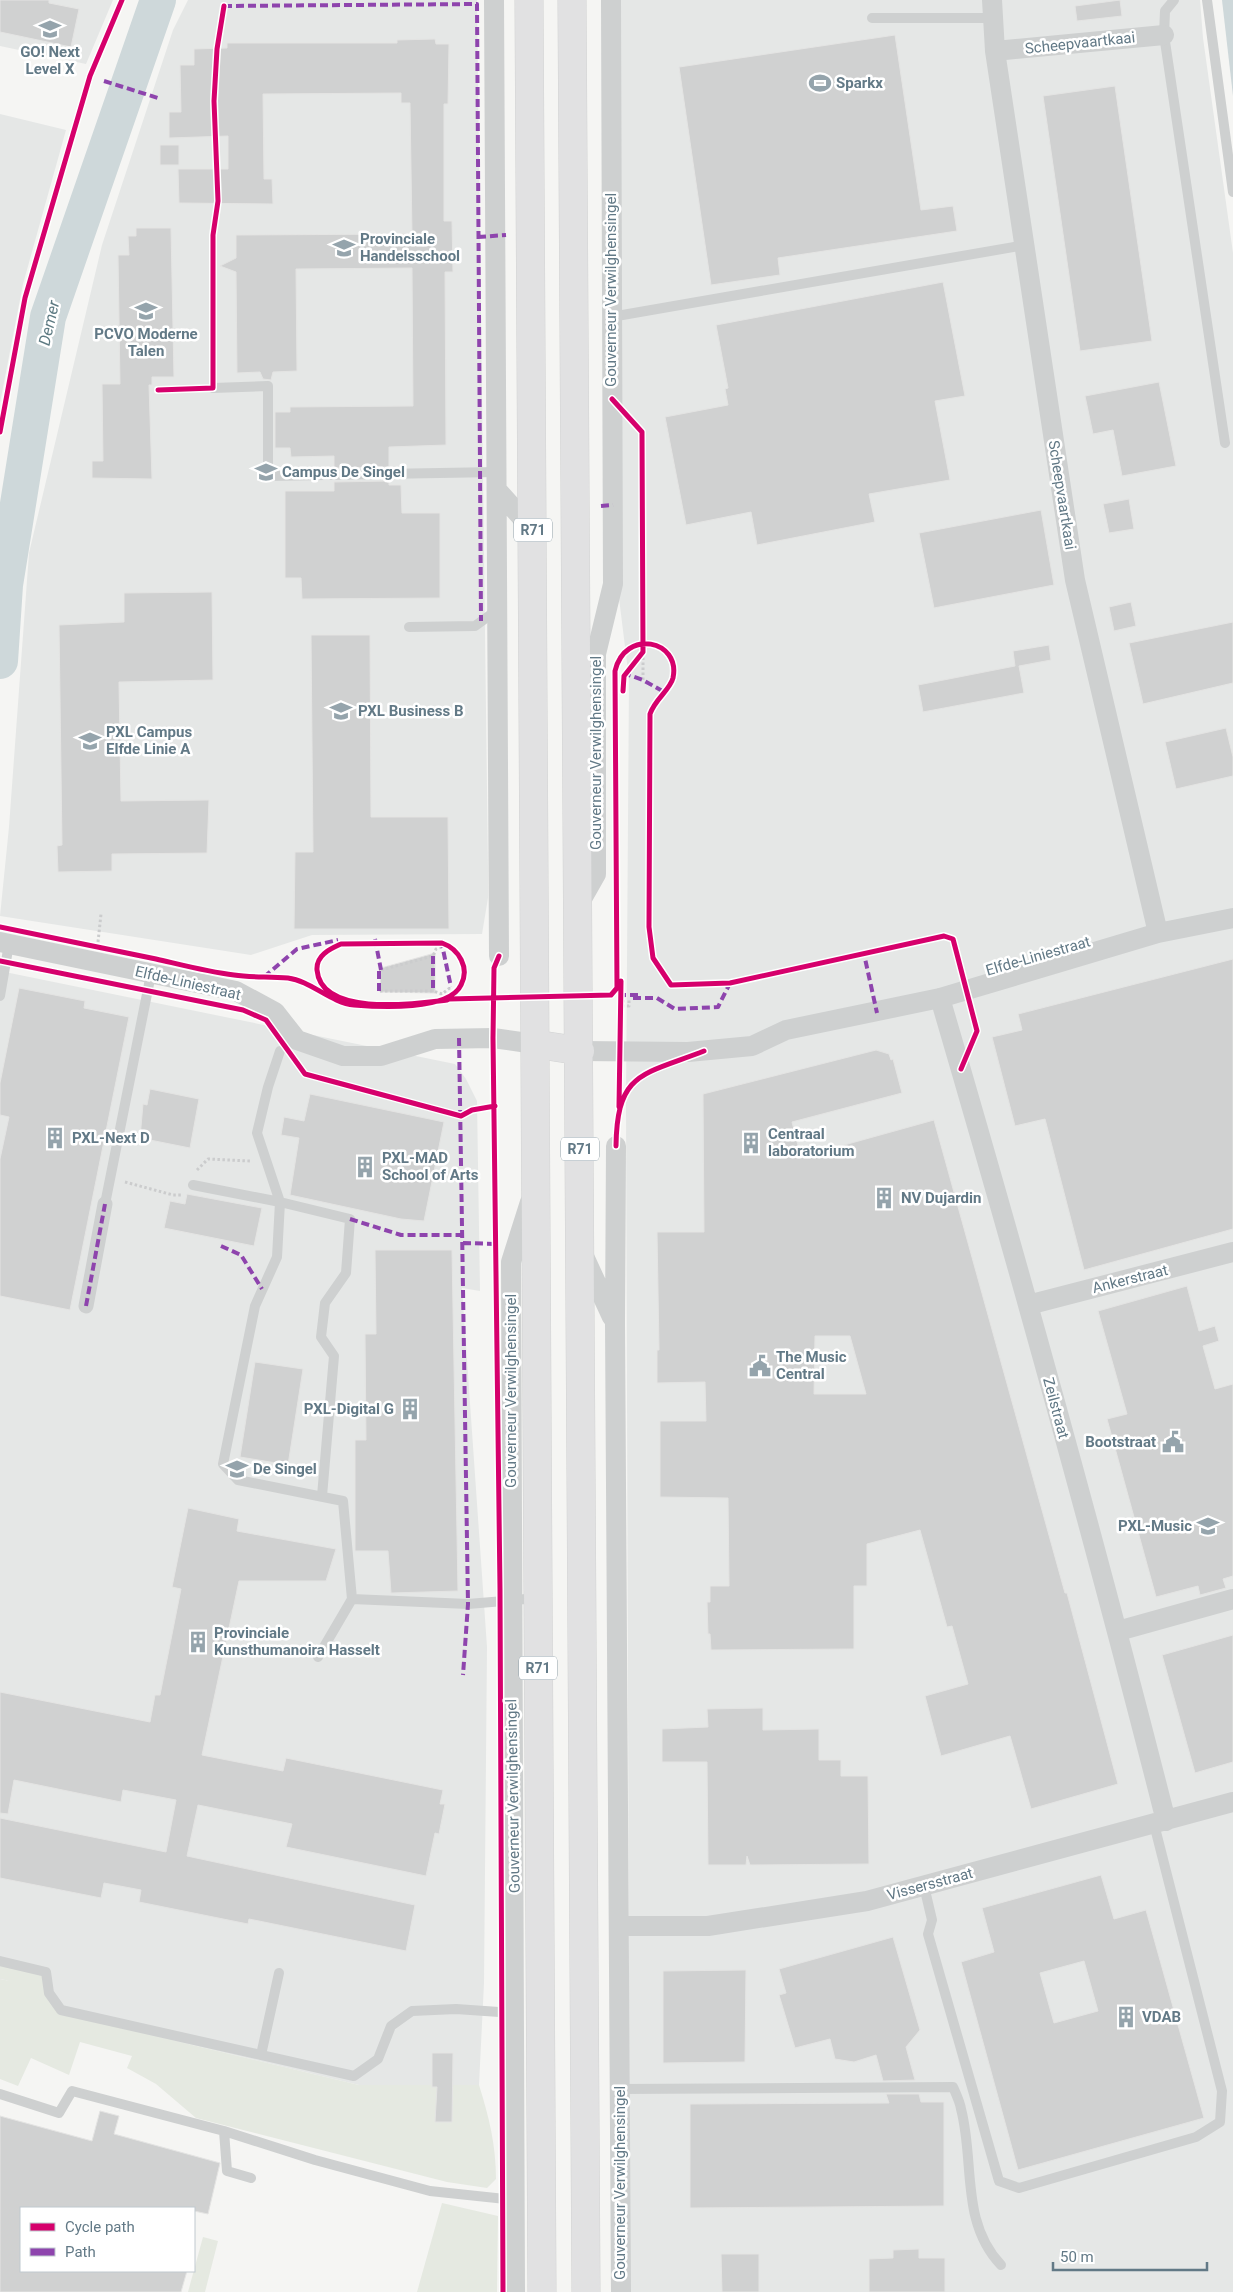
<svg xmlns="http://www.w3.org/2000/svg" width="1233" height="2292" viewBox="0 0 1233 2292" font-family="Roboto,sans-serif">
<rect width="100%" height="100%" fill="#f5f5f3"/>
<path fill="#e5e7e6" d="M0 0H113L86 64 0 46Z
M188 0H477L488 868V898L482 934 312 935 251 955 0 916 9 827 29 553 102 245 173 30Z
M618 0H1200L1203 38 1233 253V2292H630L626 1104 629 679 619 598Z
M0 114 66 130 23 284 0 403Z
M0 971 455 1064 466 1079 477 1101 480 1291 462 1288 487 1647 484 1983 479 2085H359L192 2045 41 2015 21 1983 0 1979Z"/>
<path fill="#e5e9e1" d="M0 1965 44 1976 59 2013 359 2085H479C489 2117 496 2145 496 2179L487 2188 447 2182 196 2118 156 2084 127 2068 132 2056 80 2042 69 2075 31 2058 18 2086 0 2079V1979L10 1981 0 1978Z
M442 2203 498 2216 497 2292H417Z
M203 2237 218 2241 205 2292H188Z"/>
<path fill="#ced8da" d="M1222 0H1233V96Z"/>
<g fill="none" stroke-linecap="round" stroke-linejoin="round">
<path stroke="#ced8da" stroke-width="36" d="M0 661 5 585 48 317 158 0"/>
</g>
<path fill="#d0d1d1" stroke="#e4e4e3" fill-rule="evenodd" d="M0 0H49V3L79 9 71 47 0 32Z
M1120 0 1122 16 1077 21 1075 6Z
M895 35 921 210 953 206 957 231 778 258 780 275 711 285 679 67Z
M435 39 436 44H449L448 104H444V221H452L453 272H445L446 445 389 447V467L334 468V456L291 457 290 448H275V412H290V407L413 406 412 268 296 269 297 371 273 372 271 380 263 379 260 372 237 373 236 272 220 266 236 258V235L412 234 410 103H401V93L263 94 264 179H272L273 204 179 203 178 169H228V136L169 138V112H181L180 65H194V49L227 48V43H397V40Z
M1115 86 1152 341 1080 351 1043 96Z
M160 145H179V165H160Z
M136 228H171L174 377H152V385H149L152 479 92 478V461H103L102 384H120L118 255H129L128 236H136Z
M943 282 965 396 935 401 950 480 869 494 875 522 757 545 751 512 686 525 665 417 728 405 725 389 728 388 716 325Z
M1159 382 1176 466 1122 476 1113 430 1093 434 1085 396Z
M389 481V485H401L402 513H440V598L302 599 301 578H285V491H334V482Z
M1129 499 1134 529 1109 533 1103 504Z
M1041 510 1054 585 934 608 919 533Z
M212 592 213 680 119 682 121 801 209 800 207 853 112 854V871L58 872 57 846 62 845 59 625 124 622V593Z
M1131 602 1136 626 1114 631 1109 607Z
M1233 622V683L1143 704 1129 643Z
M311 635H370L371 817H448L449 929H294L295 852H313Z
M1049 645 1051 660 1019 666 1024 693 923 712 918 685 1015 666 1013 651Z
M1226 728 1233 757V776L1176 789 1165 742Z
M435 953V993L380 992 381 968Z
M1233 959V1229L1084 1270 1045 1119 1015 1126 992 1037 1022 1030 1018 1014Z
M19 988 85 1001 84 1008 129 1017 70 1310 0 1296V1159L9 1117 0 1115V1083Z
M876 1050 889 1054 891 1060 893 1059 902 1093 792 1122 801 1157 934 1120 1065 1593H1067L1118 1784 1031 1809 1010 1736 941 1756 925 1696 968 1684 952 1626 947 1627 920 1530 867 1544V1586H854V1649L711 1650 710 1634H708L707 1602H710V1586H729L728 1498 660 1497V1421H706L705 1382 657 1383V1350H659L657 1232H704L703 1094ZM815 1336H850L866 1394H814Z
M150 1089 199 1099 190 1148 140 1138 143 1104 147 1105Z
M310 1094 444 1122 424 1221 401 1219 290 1195 299 1138 281 1135 284 1117 304 1121Z
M187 1194 262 1208 254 1246 164 1228 170 1201 185 1204Z
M375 1250H452L458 1591 391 1593 388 1551H355V1440H366L365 1334H376Z
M1187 1286 1199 1331 1215 1326 1219 1341 1203 1346 1215 1389 1233 1384V1576L1223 1579 1226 1588 1200 1595 1198 1586 1156 1597 1107 1419 1127 1414 1098 1311Z
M255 1362 303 1369 288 1465 240 1457Z
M188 1508 239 1519 237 1531 336 1549 326 1581H239L202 1755 283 1771 286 1758 443 1790 440 1804H445L439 1834 435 1833 426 1876 286 1847 292 1824 198 1805 187 1856 415 1905 406 1951 249 1919 248 1924 139 1902 141 1890 104 1883 101 1898 0 1878V1818L166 1852 176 1800 123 1790 121 1802 14 1780 8 1814 0 1813V1692L150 1722 155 1695H160L181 1589 172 1587Z
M1233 1635V1762L1195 1773 1162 1655Z
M763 1708V1730L819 1729V1760H841V1776H868L869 1864 750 1865 747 1856 746 1865H708L707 1762H662V1729L708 1727 707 1709Z
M1101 1875 1114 1919 1146 1910 1204 2118 1018 2170 961 1962 994 1952 982 1908ZM1084 1961 1098 2011 1054 2023 1040 1973Z
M893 1937 920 2030 906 2047 915 2080 883 2081 876 2055 854 2062 835 2059 830 2039 795 2048 779 1995 786 1993 779 1969Z
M746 1970 745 2062 663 2063V1971Z
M432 2053H453L452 2122H435L437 2087H432Z
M886 2094H919L921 2102H944V2206L690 2208V2104L889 2103Z
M100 2111 119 2116 114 2134 220 2163 208 2214 194 2211V2208H21V2271H187L181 2292H0V2116L92 2141Z
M919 2249V2258H945V2292H869V2259L893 2258V2250Z
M721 2254H759V2292H722Z"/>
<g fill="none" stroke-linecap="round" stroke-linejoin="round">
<g stroke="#d2d3d3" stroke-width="29">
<path id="trunk" d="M529 0 542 2292
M572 0 586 2292
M535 1044 580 1051"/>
</g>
<path stroke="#cbcccd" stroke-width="3" stroke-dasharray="2.5 2.5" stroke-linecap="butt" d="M643 680V652
M98 942 101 914
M381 970 433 956 436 949 447 945
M380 991H433L442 994 451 987
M624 995 623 1006H629V998
M197 1170 208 1159 250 1161
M125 1182 173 1195H182"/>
<path stroke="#ced0d0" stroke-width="10" d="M1174 0 1165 11 1164 35 1225 443
M1207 0 1233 192
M872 18H993
M611 317 1025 245
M213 388 268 386V476L497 472
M409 627 475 626 497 610
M0 996 9 944
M280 1051 268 1087 257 1133 280 1202 277 1257 255 1306 223 1464 238 1480 343 1501 352 1599 468 1604 538 1598
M193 1185 280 1202 350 1219 346 1273 325 1303 321 1337 334 1356 322 1496
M105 1204 151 974
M318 1657 352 1599
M924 1886 932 1920 928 1934 999 2181 1019 2188 1196 2137 1220 2122 1222 2091 1154 1824
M0 1961 46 1972 49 1993 61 2010 354 2076 378 2059 391 2026 412 2011 456 2009 515 2013
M261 2055 279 1973
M619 2089 953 2087C956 2094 960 2102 961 2109 975 2162 960 2222 1001 2265
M0 2094 59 2113 72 2091 224 2131 227 2171 251 2178
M224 2131 315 2160 430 2191 515 2200"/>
<path stroke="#ced0d0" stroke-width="15" d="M86 1306 105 1204"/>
<path stroke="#ced0d0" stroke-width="20" d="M494 0 499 956
M992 0 995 51 1075 580 1158 933
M995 51 1164 35
M497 490 533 530
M579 904 596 874V654L613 584 611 0
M0 942 236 991 275 1012 297 1040 343 1056H381L435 1039 493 1038 535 1044
M940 998C1020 1271 1096 1545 1166 1821
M580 1051 688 1052 752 1046 786 1030 940 998 1158 933 1233 918
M616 1146 615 1323 621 2292
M582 1252 612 1317
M1028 1305 1233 1252
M1118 1631 1233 1599
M619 1926H708L867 1901 1233 1802
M515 2292 511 1262 530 1202"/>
<use href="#trunk" stroke="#e1e1e2" stroke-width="28"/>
<path stroke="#8e44ad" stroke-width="4" stroke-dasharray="8 4" stroke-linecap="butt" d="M224 6 477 4 481 621
M104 81 158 98
M478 237 506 235
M601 506 613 505
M623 673 643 680 664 692
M375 939 381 970
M441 940 451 987
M859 955 864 954 877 1013
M433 956V991
M379 971V991H380
M264 977 297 949 338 940
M618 995H638
M633 998H657L675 1009 718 1007 730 983
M459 1038 468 1604 463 1675
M350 1219 401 1235H462
M463 1243 497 1244
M221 1246 241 1255 262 1289
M86 1306 105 1204"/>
<g stroke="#fff" stroke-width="8">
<path id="cycleway" d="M158 390 213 388V235L218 201 214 101 217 49 224 6
M612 399 642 432 643 652 624 676 623 691
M0 432 25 298 90 76 122 0
M0 927C52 938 104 948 156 959 182 965 208 972 234 975 252 978 270 976 288 978 311 981 331 1003 354 1005 379 1007 449 1011 461 985 470 968 459 949 442 943L341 944C330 949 316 955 317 970 321 1017 414 1004 447 1000L449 999 611 995 617 988 615 671C625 628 681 640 673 678 670 690 655 699 650 714L649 927 653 958 671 985 730 983 944 936 953 939 977 1031 961 1069
M499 956 494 968 493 1038 500 1589 503 2292
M0 961 243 1010 266 1020 305 1074 461 1116 472 1110 495 1106
M619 1107 621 981
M616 1146C617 1071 643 1075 704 1051"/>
</g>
<use href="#cycleway" stroke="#d6006c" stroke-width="5"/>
</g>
<defs>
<g id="school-bare" transform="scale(1.725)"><path d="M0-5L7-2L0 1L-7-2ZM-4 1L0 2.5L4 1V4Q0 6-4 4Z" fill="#95a4ac" stroke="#fff" stroke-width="2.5" paint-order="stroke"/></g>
<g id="stadium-bare" transform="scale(1.725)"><path d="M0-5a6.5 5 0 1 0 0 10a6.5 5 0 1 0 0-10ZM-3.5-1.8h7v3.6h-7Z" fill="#95a4ac" stroke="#fff" stroke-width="2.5" paint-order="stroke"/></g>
<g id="university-bare" transform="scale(1.725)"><path d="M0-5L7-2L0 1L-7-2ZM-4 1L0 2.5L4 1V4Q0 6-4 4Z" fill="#95a4ac" stroke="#fff" stroke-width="2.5" paint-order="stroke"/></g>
<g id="building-bare" transform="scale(1.725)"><path d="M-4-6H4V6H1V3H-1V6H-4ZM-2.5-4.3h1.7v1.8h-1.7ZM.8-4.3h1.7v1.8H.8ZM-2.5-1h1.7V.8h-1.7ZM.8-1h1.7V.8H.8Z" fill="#95a4ac" stroke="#fff" stroke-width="2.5" paint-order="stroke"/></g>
<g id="civic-bare" transform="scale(1.725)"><path d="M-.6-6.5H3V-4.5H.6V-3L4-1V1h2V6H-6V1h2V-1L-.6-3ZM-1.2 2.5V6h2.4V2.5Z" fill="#95a4ac" stroke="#fff" stroke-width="2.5" paint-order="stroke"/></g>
</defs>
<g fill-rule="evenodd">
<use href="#school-bare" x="50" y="29"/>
<use href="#stadium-bare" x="820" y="83"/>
<use href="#school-bare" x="344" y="248"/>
<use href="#school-bare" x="146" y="311"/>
<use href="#school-bare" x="266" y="472"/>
<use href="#university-bare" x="341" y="711"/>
<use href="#university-bare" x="90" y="741"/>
<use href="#building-bare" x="55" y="1138"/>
<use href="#building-bare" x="751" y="1143"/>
<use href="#building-bare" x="365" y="1167"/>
<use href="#building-bare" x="884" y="1198"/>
<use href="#civic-bare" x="760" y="1366"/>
<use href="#building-bare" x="410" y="1409"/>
<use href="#civic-bare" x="1173" y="1442"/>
<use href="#school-bare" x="237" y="1469"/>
<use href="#university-bare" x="1208" y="1526"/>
<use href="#building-bare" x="198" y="1642"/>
<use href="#building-bare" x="1126" y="2017"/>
</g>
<g text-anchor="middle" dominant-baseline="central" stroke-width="5" stroke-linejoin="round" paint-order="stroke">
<g fill="#fff" stroke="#91a1aa" stroke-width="1">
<rect x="514" y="518.5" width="38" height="23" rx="4"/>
<rect x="561" y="1137.5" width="38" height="23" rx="4"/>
<rect x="519" y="1656.5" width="38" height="23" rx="4"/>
</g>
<g font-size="14" font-weight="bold" fill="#627986">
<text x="533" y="530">R71</text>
<text x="580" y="1149">R71</text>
<text x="538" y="1668">R71</text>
</g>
<g font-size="15" fill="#627986" stroke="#fff">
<text transform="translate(1080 43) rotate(-6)">Scheepvaartkaai</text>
<text transform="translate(611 290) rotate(-90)">Gouverneur Verwilghensingel</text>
<text transform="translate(1062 495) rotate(81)">Scheepvaartkaai</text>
<text transform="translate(596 753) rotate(-90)">Gouverneur Verwilghensingel</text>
<text transform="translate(1038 956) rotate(-16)">Elfde-Liniestraat</text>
<text transform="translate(188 983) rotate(13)">Elfde-Liniestraat</text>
<text transform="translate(1130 1279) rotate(-14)">Ankerstraat</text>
<text transform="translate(511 1391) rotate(-90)">Gouverneur Verwilghensingel</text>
<text transform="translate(1056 1408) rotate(75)">Zeilstraat</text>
<text transform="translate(513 1796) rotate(-91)">Gouverneur Verwilghensingel</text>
<text transform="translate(930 1884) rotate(-15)">Vissersstraat</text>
<text transform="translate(620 2183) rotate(-90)">Gouverneur Verwilghensingel</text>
</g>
<g font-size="15" font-weight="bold" fill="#627986" stroke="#fff" text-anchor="start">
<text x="50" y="52" text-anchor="middle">GO! Next<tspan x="50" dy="17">Level X</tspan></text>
<text x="836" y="83">Sparkx</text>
<text x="360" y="239">Provinciale<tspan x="360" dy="17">Handelsschool</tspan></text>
<text x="146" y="334" text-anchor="middle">PCVO Moderne<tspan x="146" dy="17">Talen</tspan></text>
<text x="282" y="472">Campus De Singel</text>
<text x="358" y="711">PXL Business B</text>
<text x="106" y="732">PXL Campus<tspan x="106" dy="17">Elfde Linie A</tspan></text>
<text x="768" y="1134">Centraal<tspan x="768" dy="17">laboratorium</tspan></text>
<text x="72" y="1138">PXL-Next D</text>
<text x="382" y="1158">PXL-MAD<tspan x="382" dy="17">School of Arts</tspan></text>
<text x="901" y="1198">NV Dujardin</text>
<text x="776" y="1357">The Music<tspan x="776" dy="17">Central</tspan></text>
<text x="394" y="1409" text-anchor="end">PXL-Digital G</text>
<text x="1156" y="1442" text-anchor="end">Bootstraat</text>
<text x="253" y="1469">De Singel</text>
<text x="1192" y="1526" text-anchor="end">PXL-Music</text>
<text x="214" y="1633">Provinciale<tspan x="214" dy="17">Kunsthumanoira Hasselt</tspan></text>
<text x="1142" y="2017">VDAB</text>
</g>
<g font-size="16" font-style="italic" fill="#5e7b83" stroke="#fff">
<text transform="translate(49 323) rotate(-77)">Demer</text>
</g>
</g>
<rect x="20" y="2207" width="175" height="65" fill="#ffffff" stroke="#c0c9cf"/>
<rect x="30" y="2223" width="25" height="8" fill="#d6006c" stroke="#c0c9cf"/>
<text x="65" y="2232" font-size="15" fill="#627986">Cycle path</text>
<rect x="30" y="2248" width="25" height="8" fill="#8e44ad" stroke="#c0c9cf"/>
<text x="65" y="2257" font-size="15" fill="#627986">Path</text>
<path d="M1053 2262v8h154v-8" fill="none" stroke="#627986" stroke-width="2.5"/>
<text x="1060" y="2262" font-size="15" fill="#627986" stroke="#ffffff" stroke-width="4" paint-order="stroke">50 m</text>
</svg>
